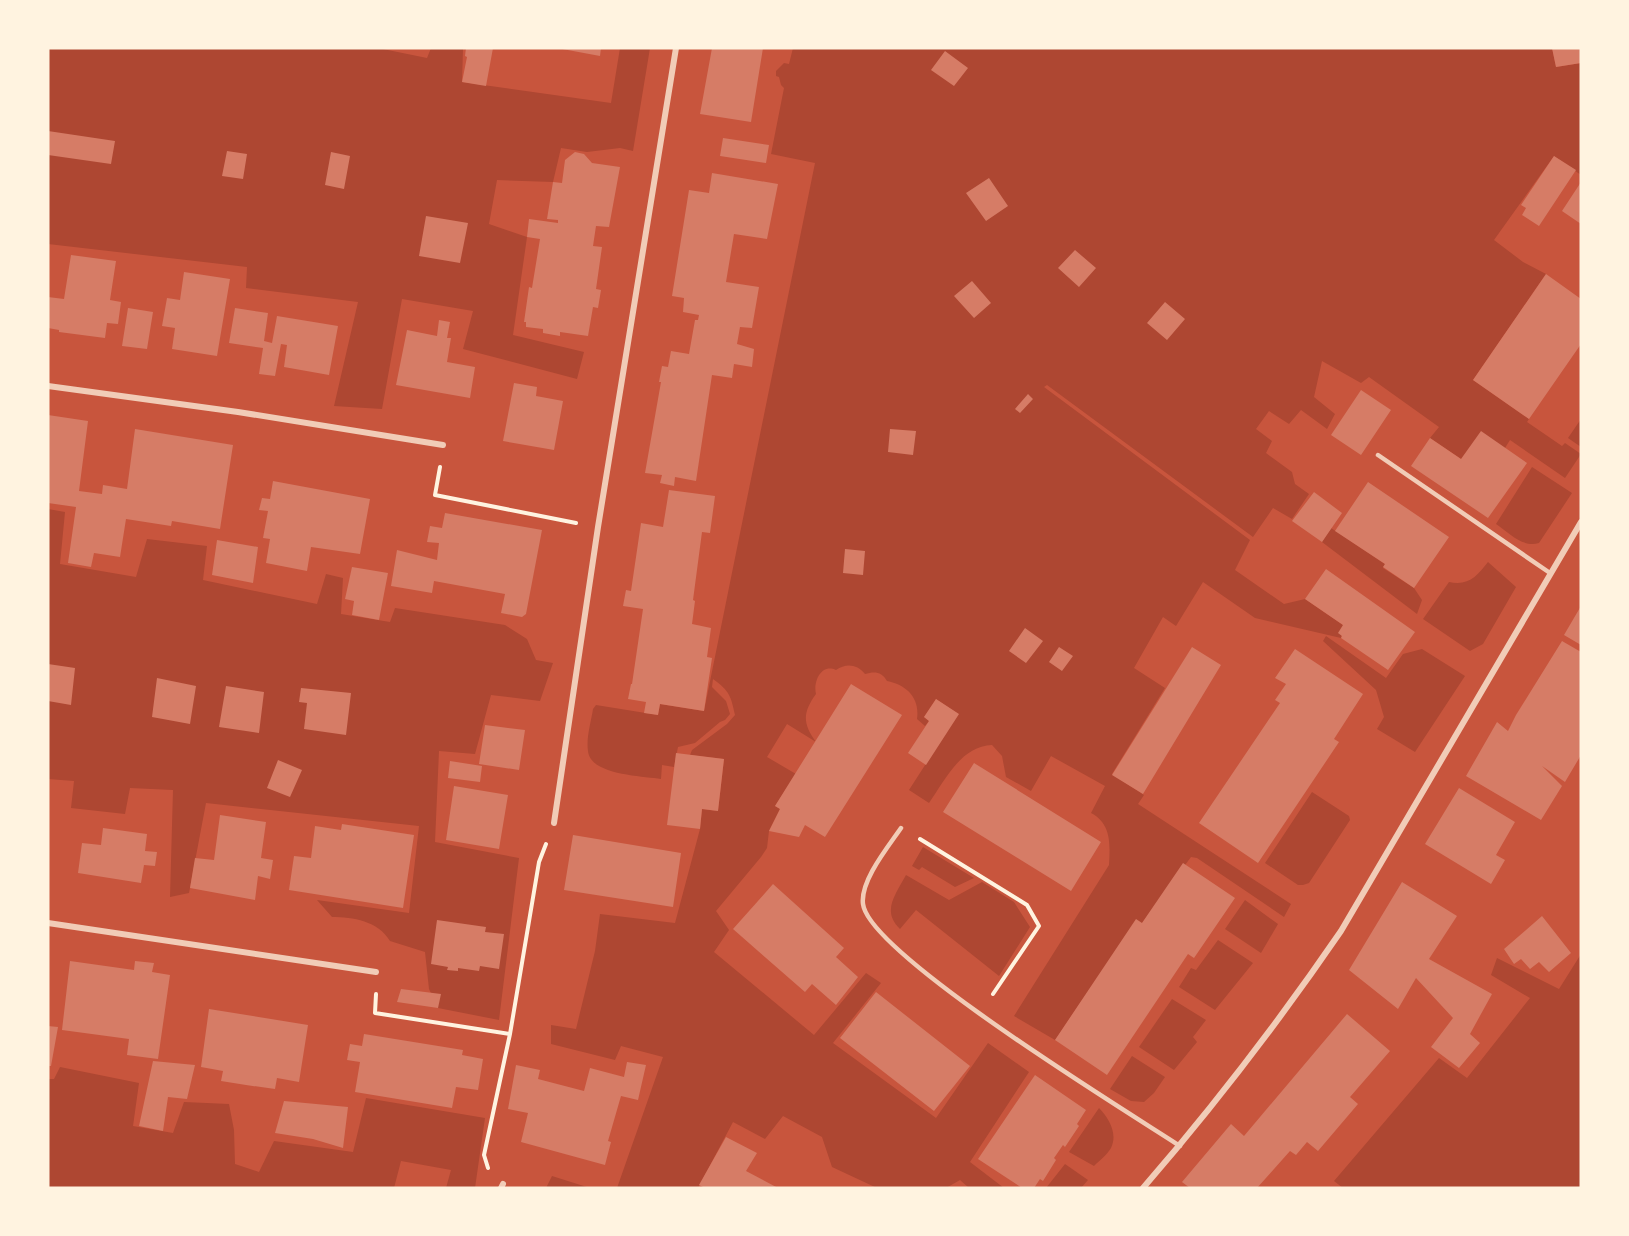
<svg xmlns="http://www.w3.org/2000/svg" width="1629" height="1236" viewBox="0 0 1629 1236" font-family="'Roboto Condensed',sans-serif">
<rect width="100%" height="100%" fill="#c8553d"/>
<path fill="#ae4732" d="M48 48H378L427 58 431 48H463L462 82 611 103 620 48H650L633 151 620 148 587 152 561 148 553 182 497 180 489 224 527 237 513 335 584 352 577 379 463 349 473 311 402 299 382 409 334 406 358 302 246 288 247 267 48 244Z
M793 48H1552L1556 67 1581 63V175L1554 156 1494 240 1523 262 1546 274 1473 380 1529 419 1527 422 1562 446 1565 443 1581 454 1565 478 1510 440 1505 448 1461 459 1430 438 1439 427 1369 377 1361 383 1322 361 1314 397 1335 414 1327 429 1301 410 1289 424 1269 411 1256 429 1272 441 1266 453 1292 472 1295 484 1309 494 1292 519 1273 508 1253 537 1047 385 1044 387 1250 540 1235 570 1284 604 1305 599 1343 625 1341 638 1255 618 1203 582 1176 626 1163 617 1134 668 1165 688 1112 774 1144 795 1138 804 1291 904 1284 917 1197 858 1191 857 1142 923 1096 980 1055 1040 1014 1016 1109 865C1110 845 1112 824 1091 813L1105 786 1051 756 1031 791 1006 777 1002 756 992 745C961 746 945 780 929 803L909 790 958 714 936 699 924 717 929 721 925 726 917 719C920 698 907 685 887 681 882 672 875 671 865 674 857 664 846 663 836 670 821 663 813 682 816 694 803 712 802 723 816 742L787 724 767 757 796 774 775 806 780 809 769 831 767 848 761 857 716 911 729 930 714 952 814 1035 866 973 881 983 833 1043 936 1118 988 1043 1029 1072 970 1162 1004 1188H969L960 1180 946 1188H877L832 1167 822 1137 783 1116 765 1139 733 1122 698 1188H617L663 1057 621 1046 615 1060 551 1044V1025L576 1029 595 951 600 914 675 923 700 829 702 809 718 811 724 759 690 755 692 750 727 724 735 715C731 697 730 691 713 679L712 687 726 701 730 714 725 720 720 722 695 743 678 747 674 767 662 765 661 779C642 776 590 775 588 751 586 738 591 722 593 709L596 705 658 715 660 704 704 711 815 163 771 154 784 88 781 85 779 77 776 76V71L784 63 789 64Z
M1581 419V447L1568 438Z
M1532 467 1572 493 1539 543C1523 548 1509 533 1496 524Z
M48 509 65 512 60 564 136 577 147 539 207 546 203 580 317 604 326 574 343 578 341 614 390 622 395 608 505 625 527 639 536 660 553 663 540 701 491 695 475 754 439 751 435 842 519 858 499 1020 438 1008 429 989 425 952 390 941C378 921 353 917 332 917L317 900 409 913 419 826 206 803 189 893 170 897 173 790 130 788 125 814 71 808 74 781 48 779Z
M1331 528 1385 564 1383 568 1414 588 1422 600 1417 614 1322 542Z
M1488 562 1516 587 1483 644 1470 651 1423 619 1449 582C1469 586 1477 576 1488 562Z
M1326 636 1386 678 1403 654 1422 649 1465 676 1415 752 1377 729 1384 717 1376 690 1323 641Z
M1312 792 1349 816 1350 820 1309 883 1303 885H1298L1265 863Z
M923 847 974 878 955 887 922 867 919 870 912 866Z
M906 875 949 900 982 882 1014 902 1030 927 999 976 916 910 900 929C881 911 896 894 906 875Z
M1245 900 1278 924 1261 953 1225 929Z
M1218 940 1253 963 1215 1010 1179 987 1191 968 1196 970Z
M1581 954V1188H1343L1334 1181 1439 1058 1467 1078 1530 998 1491 975 1497 958 1559 989Z
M1172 999 1206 1020 1193 1037 1197 1042 1174 1070 1139 1047Z
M1132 1056 1165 1077 1154 1093 1144 1102 1131 1101 1110 1089Z
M60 1067 139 1083 133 1126 173 1133 184 1102 229 1104 234 1130 235 1164 259 1172 274 1141 353 1152 366 1098 485 1118 475 1188H446L451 1170 401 1161 394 1188H48V1079H54Z
M1099 1108C1109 1118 1118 1134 1111 1148 1107 1155 1099 1161 1094 1166L1069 1152Z
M1065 1164 1088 1180 1081 1188H1046Z
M552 1176 590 1188H546Z"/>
<path fill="#d67c66" d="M466 48H493L486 86 462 82 467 57 465 56Z
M557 48H601L600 56Z
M712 48H763L751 122 700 114Z
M1552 48H1581V63L1556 67Z
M945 51 968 68 954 86 931 70Z
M48 131 115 141 111 164 48 155Z
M723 138 769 145 766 163 720 156Z
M227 151 247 154 243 179 222 176Z
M331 152 350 156 344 189 325 185Z
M575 152 584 154 592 163 620 167 609 227 596 226 593 246 602 247 596 289 601 290 598 308 593 307 588 336 560 332V336L543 333V329L526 327V322H524L529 287 532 288 540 239 527 237 529 219 558 223V220L547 219 553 182 562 183 565 160Z
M1554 156 1576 170 1539 226 1522 215 1526 208 1521 205Z
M712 173 778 184 767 239 734 234 726 282 759 287 752 328 740 327 737 344 754 349 752 367 734 364 732 378 712 375 696 481 675 477 674 486 660 483 662 475 645 473 661 382H659L662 366 668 367 671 351 689 354 695 320H698L699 315 683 312 684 298 672 296 689 190 709 193Z
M989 178 1008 206 986 221 966 193Z
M1581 182V224L1562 211Z
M426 216 468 223 460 263 419 256Z
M1075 250 1096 268 1079 287 1058 268Z
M71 255 116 261 110 300 121 302 118 324 107 323 105 338 59 332V330L48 328V297L64 299Z
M184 272 230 279 217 356 172 349 175 328 162 326 167 298 180 300Z
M1546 274 1581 299V344L1529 419 1473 380Z
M972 281 991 303 974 318 954 296Z
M1165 302 1185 319 1167 340 1147 323Z
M128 308 153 312 147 349 122 346Z
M235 308 268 313 264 341 272 343 277 316 338 326 329 375 284 367 287 345 281 344 275 376 259 374 263 348 229 343Z
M439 320 450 322 447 338H451L447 362 475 367 470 398 396 385 407 330 437 336Z
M514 383 537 387 536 396 563 401 554 450 503 441Z
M1361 390 1391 410 1361 455 1331 435Z
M1028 394 1033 399 1020 413 1015 409Z
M48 415 88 421 79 491 102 494 103 485 127 489 135 429 233 445 220 529 172 521 171 526 126 519 120 557 94 553 91 567 68 563 76 507 48 503Z
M890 429 916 431 913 455 888 452Z
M1481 431 1527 463 1488 518 1411 466 1430 438 1461 459Z
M273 481 370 499 360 554 311 547 307 571 266 563 270 539 263 538 268 511 259 510 262 498 270 499Z
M1368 482 1449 537 1414 588 1383 567 1385 564 1335 531Z
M669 490 715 496 710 533 702 532 693 600 695 601 692 624 711 628 707 657 712 658 704 711 660 704 658 715 644 713 646 702 628 699 631 684H632L643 609 623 606 626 590 631 591 641 523 663 527Z
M1314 492 1342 513 1322 542 1292 521Z
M445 513 542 530 526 614 522 617 501 613 505 594 434 581 432 593 391 586 397 550 437 560 439 543 427 542 430 526 442 528Z
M217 540 258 547 253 583 212 575Z
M845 549 865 551 863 575 843 573Z
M352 567 388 573 379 620 352 615 354 601 345 599Z
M1326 569 1415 632 1388 670 1341 638 1342 636 1338 633 1343 625 1305 599Z
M1581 606V645L1564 635Z
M1025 628 1043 641 1026 663 1009 651Z
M1562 641 1581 652V755L1565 782 1542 766 1562 786 1541 820 1466 776 1497 722 1508 731 1516 715Z
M1059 647 1073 656 1062 671 1049 662Z
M1192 647 1221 665 1143 794 1112 775Z
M1295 649 1363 694 1334 739 1339 742 1258 863 1199 823 1280 703 1275 700 1286 684 1275 678Z
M48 664 75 668 71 705 48 701Z
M157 678 196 686 190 724 152 717Z
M851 684 902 715 825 837 805 825 799 837 769 831 780 809 775 806Z
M226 686 264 692 259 733 219 727Z
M301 688 351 693 346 735 304 729 307 703 299 702Z
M936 699 959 714 926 765 908 753 929 721 924 717Z
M485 725 525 730 519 770 479 764Z
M676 753 724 759 718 811 702 809 700 829 667 825Z
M278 760 302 770 290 797 267 788Z
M450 761 482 766 480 782 448 778Z
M974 763 1101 842 1071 891 943 812Z
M454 786 508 795 499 849 446 840Z
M1459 788 1515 822 1496 855 1505 860 1491 884 1425 844Z
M220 815 266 822 261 858 273 860 270 879 258 876 255 900 190 888 195 858 214 860Z
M342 824 414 835 403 908 289 890 294 856 311 858 315 826 341 830Z
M103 828 147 834 145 851 157 852 155 866 144 865 141 883 78 873 82 843 101 845Z
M573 835 681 853 673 907 564 890Z
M1183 863 1235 898 1194 958 1188 954 1107 1075 1055 1040 1136 919 1142 923Z
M1402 882 1457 916 1429 959 1492 994 1470 1034 1480 1043 1459 1068 1431 1047 1453 1018 1416 978 1398 1009 1349 970Z
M773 884 844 948 836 957 858 977 836 1005 812 984 805 992 733 929Z
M1542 916 1571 953 1549 972 1539 962 1530 969 1521 959 1514 964 1504 949Z
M437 920 486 927 485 932 504 934 499 969 480 966 479 971 458 968V971L447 970 448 967 431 964Z
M70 961 134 970 135 961 154 963 152 972 170 975 158 1059 127 1055 129 1039 62 1030Z
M401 989 441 994 438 1008 397 1002Z
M876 992 970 1066 934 1111 840 1038Z
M209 1009 308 1025 299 1082 277 1078 275 1089 246 1085 221 1081 223 1071 201 1067Z
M1347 1014 1390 1051 1350 1097 1358 1104 1318 1151 1307 1142 1296 1155 1290 1151 1257 1188H1190L1182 1182 1231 1124 1244 1136Z
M48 1026 58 1027 51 1066H48Z
M364 1034 463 1050 462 1055 483 1059 478 1090 456 1087 452 1108 355 1092 360 1062 347 1060 350 1044 362 1046Z
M153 1061 195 1065 187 1099 168 1097 163 1131 139 1126Z
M627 1062 646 1065 638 1100 621 1096 608 1141 611 1142 605 1165 521 1142 528 1113 508 1109 516 1065 540 1070 538 1079 584 1091 590 1068 624 1077Z
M1035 1075 1086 1110 1077 1124 1079 1126 1065 1147 1063 1145 1054 1158 1056 1160 1043 1181 1040 1179 1034 1188H1022L978 1159Z
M284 1101 348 1107 343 1148 313 1139 275 1133Z
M726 1137 757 1153 746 1171 778 1188H705L699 1185Z"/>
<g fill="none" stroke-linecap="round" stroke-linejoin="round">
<path stroke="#fff3e0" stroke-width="4" d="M440 467 435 495 576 523
M920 839 1027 905 1039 926 993 994
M376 994 375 1013 510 1034
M488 1168 484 1155 510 1034 539 862 546 844"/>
<path stroke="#f1ccb7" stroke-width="4.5" d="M1378 455 1550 573
M901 828C888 847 860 881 863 904 869 954 1128 1112 1180 1146"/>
<path stroke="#f1ccb7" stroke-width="6" d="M48 386 238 412 443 445
M554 823 598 527 676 48
M48 923 376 972
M501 1188 503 1184
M1143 1188C1214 1106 1280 1020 1341 931L1581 522"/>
</g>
<rect width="1629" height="1236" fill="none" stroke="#fff3e0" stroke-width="99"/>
</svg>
